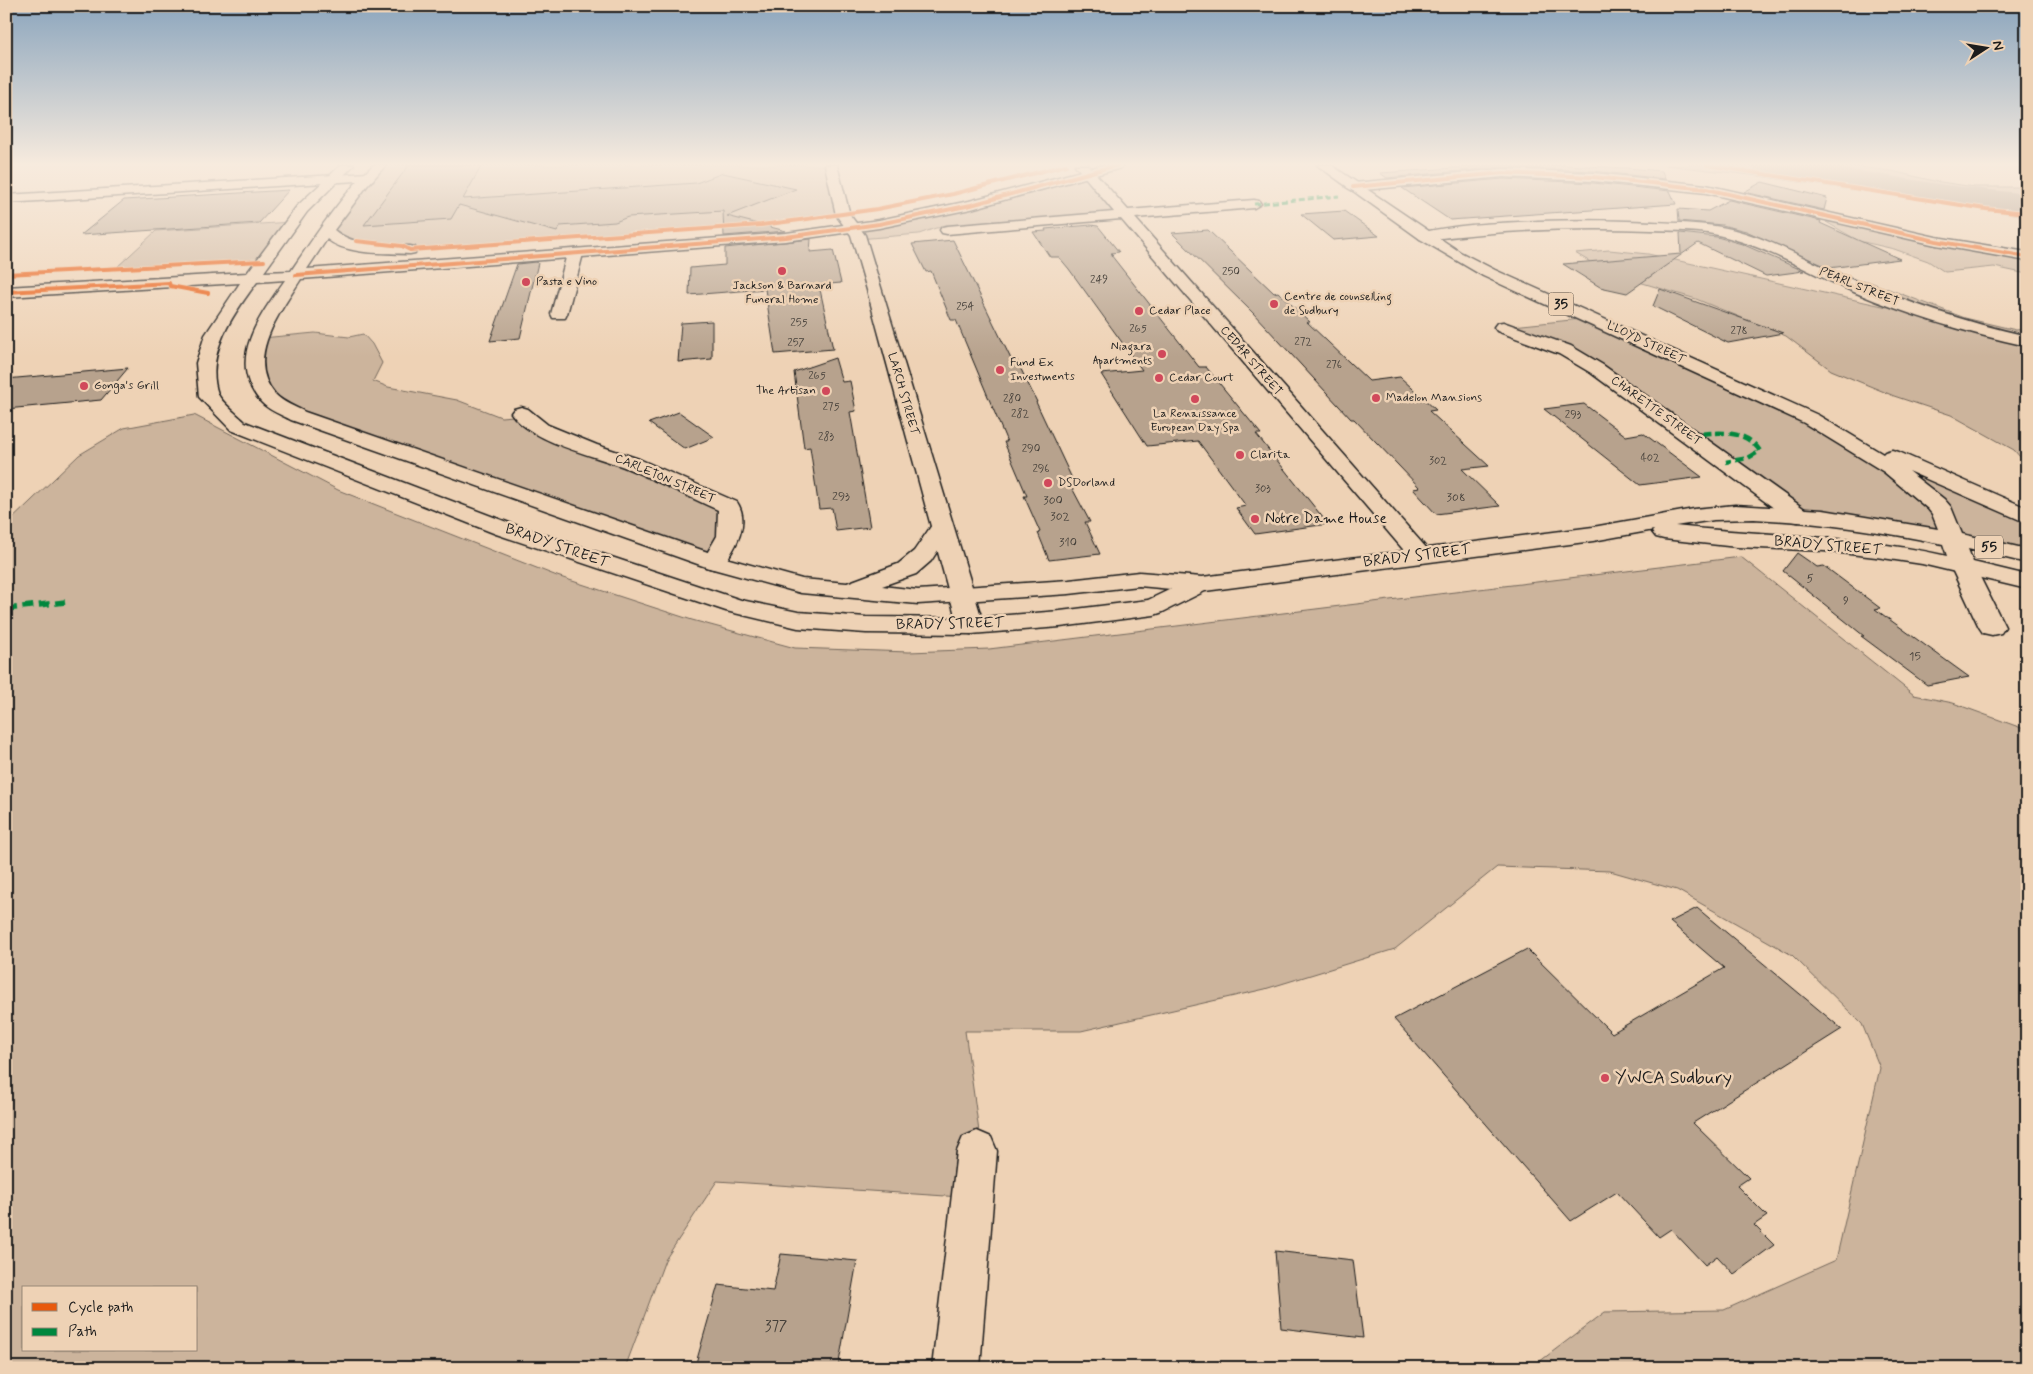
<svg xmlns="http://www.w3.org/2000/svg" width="2033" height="1374" viewBox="0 0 2033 1374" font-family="Mynerve,sans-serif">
<rect width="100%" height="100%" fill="#eed2b5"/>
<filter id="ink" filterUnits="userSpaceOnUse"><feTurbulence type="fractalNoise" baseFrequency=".02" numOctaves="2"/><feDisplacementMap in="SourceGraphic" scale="10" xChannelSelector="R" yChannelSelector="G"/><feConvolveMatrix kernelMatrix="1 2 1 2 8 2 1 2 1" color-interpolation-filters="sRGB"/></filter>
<g filter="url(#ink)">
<path fill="#ccb49c" stroke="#74685c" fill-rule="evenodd" d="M381 165H831L845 214 761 224 411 249 358 245 327 231 363 183Z
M1665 165H1843L1892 171 1934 181 1974 187H2027V216L1759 176Z
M1088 174 1123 215 936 228 919 234 858 239 851 228Z
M291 222 262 261 116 268 156 231Z
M1826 222H1849L2027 256V274L1994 267 1945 272 1928 261 1894 249 1859 241Z
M1609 250 1648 254 1887 307 1896 302 1847 283 1867 281 1965 318 2016 330 2027 329V465L2014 450 1951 415 1894 396 1831 370 1786 336 1696 299 1609 273 1575 253Z
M1581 319 2027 522V555L1795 514 1596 370 1503 327Z
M315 333 349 337 363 334 372 344 382 363 373 381 388 387 457 400 501 417 526 415 731 507 717 561 363 436 271 399 257 377 262 338Z
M194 415 338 490 557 576 692 620 795 648 909 652 989 649 1741 557 1914 695 1953 703 2027 730V1368H1531L1605 1312 1724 1310 1836 1260 1880 1068 1862 1024 1792 955 1677 890 1610 871 1497 867 1395 949 1265 989 1081 1031H965L981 1146 976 1198 717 1181 665 1260 625 1368H6V525L79 455 124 428ZM24 1288H196V1350H24Z"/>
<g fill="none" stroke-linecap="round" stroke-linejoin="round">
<path fill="#a08e7d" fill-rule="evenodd" d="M1751 165H1822L1945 185 2027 194V212C1939 202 1852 187 1765 174L1755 171Z"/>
</g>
<path fill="#b7a28d" stroke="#1c1c1c" d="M409 165H482L463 199 696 183 723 173 796 189 727 216 786 231 724 236 723 211 628 217 615 222 560 226 557 232 459 205 451 219 364 225Z
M1497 165H1564L1627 168 1662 171 1665 179 1593 171 1503 167 1387 178 1380 173Z
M1503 179 1593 183 1670 191 1676 204 1450 220 1402 188Z
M1762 182 1827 198 1824 210 1744 192Z
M289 190 259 223 81 235 124 200Z
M1729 200 1821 221 1820 223 1900 259 1829 268 1746 231 1722 225 1679 221 1678 209 1708 211Z
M1344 211 1379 236 1333 240 1301 214Z
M1091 225 1098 226 1119 252 1111 253 1113 255H1111L1199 367H1206L1261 434H1256L1328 524 1255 534 1236 508 1246 506 1198 441 1147 446 1101 374 1142 370 1069 269 1059 257H1050L1033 232 1046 231 1045 229Z
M1208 230 1274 293 1278 292 1310 322H1307L1369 381 1400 377 1436 410 1429 411 1489 466 1462 469 1500 506 1436 514 1413 489 1420 488 1354 419H1351L1253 313 1172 233Z
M1680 233 1717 237 1742 244 1804 271 1766 276 1698 243 1627 293 1600 287 1563 264 1681 254Z
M811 239 810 252 833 250 841 283 819 285 833 349 775 354 765 289 689 295 690 268 725 265V248Z
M953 240 1011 359H1016L1037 402H1036L1076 487 1072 488 1090 522H1085L1100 554 1049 560 1038 533 1040 532 1024 496H1027L1004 442H1007L956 320H951L931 271 926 272 912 244Z
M536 262 538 263 520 338 490 341 517 264Z
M1660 289 1783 333 1728 343 1653 306Z
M712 321V359L678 362 681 323Z
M835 358 842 382 850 381 856 411 850 412 870 527 836 531 832 508 819 509 810 447 804 448 794 372Z
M128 368 101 400 6 409V379Z
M1584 404 1626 436 1643 433 1702 477 1640 485 1544 409Z
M679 412 714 437 685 449 649 423Z
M1797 553 1817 567 1824 566 1880 608 1875 609 1969 677 1927 685 1861 636H1864L1783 571Z
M1697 908 1842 1029 1693 1123 1749 1178 1737 1186 1767 1216 1754 1225 1774 1245 1734 1274 1717 1256 1705 1265 1671 1229 1659 1237 1617 1192 1571 1221 1394 1019 1527 949 1612 1033 1724 968 1670 922Z
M1275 1251 1353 1260 1363 1338 1281 1328Z
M781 1254 857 1261 838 1368H744L696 1363 718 1285 773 1291Z"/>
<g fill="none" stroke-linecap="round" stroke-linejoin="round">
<g stroke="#1c1c1c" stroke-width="3">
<path id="minor" d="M825 165H837L850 215 865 235 984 626 980 632 971 634 962 632 958 626 867 290 851 235 836 215Z
M1075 165H1088L1128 210 1254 200 1259 201 1261 204 1254 208 1135 218 1429 551 1433 556 1429 561 1421 563 1413 561 1121 219 947 234 942 233 940 230 942 227 947 226 1114 212Z
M1503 169 1593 173 1706 185 1936 237 2027 252V261L1936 245 1706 193 1661 188 1593 181 1503 177 1353 191 1346 187 1353 183Z
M368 173 374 177 373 180 6 203V195Z
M1538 221C1576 220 1613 220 1652 222 1678 223 1705 223 1731 229 1771 239 1808 261 1846 277 1905 302 1965 322 2027 336V346C1968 333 1910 316 1854 292 1812 274 1771 249 1726 237 1702 230 1676 231 1651 230 1575 227 1500 230 1425 240L1420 239 1418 236 1420 233C1458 224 1499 223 1538 221Z
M575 249 580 251 583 254 567 314 565 318H553L551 314 567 254 570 251Z
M1503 322 1571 346 1603 365 1806 510 1809 515 1806 520 1798 522 1790 520 1591 373 1559 354 1497 331 1494 327 1497 323Z
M521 407 528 409 548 425 597 445 639 459 737 502C751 523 735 549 722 567L714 569 706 567 702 562 717 536 718 510C687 496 656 480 624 467 592 455 531 442 511 413L514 409Z
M1962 558 1970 560 1974 565 2005 627 2001 633 1992 635 1983 633 1979 627 1950 565 1954 560Z
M977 1131 991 1137 997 1151 980 1368H932L957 1151 963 1137Z"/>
</g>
<g stroke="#1c1c1c" stroke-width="3">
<path id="major" d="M341 165H354L307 212 264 272 291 271C316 234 341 196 373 165H386L367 186 334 230C354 247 385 244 410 246L415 247 417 250 415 253 410 254C387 253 345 255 327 239L307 269 786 233 879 220 969 201 1103 165H1123L1121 168 971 209 879 228 786 241 301 279C281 311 244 358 275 394 282 402 296 407 305 412L722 557 802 579 847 583 898 564 914 551 934 522 942 520 950 522 953 527 931 561 916 574 882 586 918 590 1069 580 1139 572 1202 577 1593 527 1694 509 1735 505 1823 510 1938 529 1932 514 1928 509 1884 472 1804 423 1483 276 1420 239 1317 165H1331L1460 252 1495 270 1818 415 1883 454 1885 452 1892 450 1899 452 2027 508V523L1908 471 1944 499 1951 507 1962 534 2027 549V563L1968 549 1973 562 2027 575V589L1922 564 1876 557 1824 551 1737 547 1664 539 1656 537 1652 532 1654 530 1593 541 1205 591 1163 612 1154 615 1060 627 971 634 866 633 798 628 726 611 496 534 231 430 199 397 196 363 205 335 240 283 6 297V287L247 273 297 206ZM285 280C260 316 225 361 261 402 268 410 282 415 291 420L706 567 801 593 918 604 1069 594 1139 586 1171 589 1148 600 1060 611 971 618 866 617 798 612 741 600 512 524 245 422C239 416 221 402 218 394 204 354 234 313 257 282ZM1754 519C1818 522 1880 531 1943 544L1947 556C1858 535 1765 536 1675 526L1714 520Z"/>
</g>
<use href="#minor" fill="#eed2b5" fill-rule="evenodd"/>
<use href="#major" fill="#eed2b5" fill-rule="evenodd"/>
<path stroke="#00873e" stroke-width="3" stroke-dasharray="6 3" stroke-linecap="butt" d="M1254 204 1339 196"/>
<path stroke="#00873e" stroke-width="4.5" stroke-dasharray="9 4.5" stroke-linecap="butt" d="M1689 435C1714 433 1744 427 1760 451L1748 458 1726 462"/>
<path stroke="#00873e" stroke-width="5.5" stroke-dasharray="11 5.5" stroke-linecap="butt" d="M6 609 65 602"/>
<g stroke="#eed2b5" stroke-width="5.5">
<path id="cycleway" d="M1707 165 1986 209 2027 213
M1353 187 1503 173 1593 177 1661 184 1706 189 1936 241 2027 257
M356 241 402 246 410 250 761 225 800 220 877 209 953 194 1066 165
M6 274 264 261
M296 275 786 237 879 224 971 205 1117 165
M6 292 169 283 170 286 208 293"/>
</g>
<use href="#cycleway" stroke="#e8590c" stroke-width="4"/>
</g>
</g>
<linearGradient id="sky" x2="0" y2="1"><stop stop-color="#8ba5bd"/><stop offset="0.46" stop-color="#f7ebde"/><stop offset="1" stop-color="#f7ebde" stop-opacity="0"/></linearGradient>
<rect width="2033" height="357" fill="url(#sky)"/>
<g fill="#d1495b" stroke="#eed2b5" stroke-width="2">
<circle cx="782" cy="271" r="5"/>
<circle cx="526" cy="282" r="5"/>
<circle cx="1274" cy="304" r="5"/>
<circle cx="1139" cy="311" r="5"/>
<circle cx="1162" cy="354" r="5"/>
<circle cx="1000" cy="370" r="5"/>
<circle cx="1159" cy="378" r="5"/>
<circle cx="84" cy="386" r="5"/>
<circle cx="826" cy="391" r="5"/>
<circle cx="1376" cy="398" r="5"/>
<circle cx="1195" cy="399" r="5"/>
<circle cx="1240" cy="455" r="5"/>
<circle cx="1048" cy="483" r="5"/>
<circle cx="1255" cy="519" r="5"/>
<circle cx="1605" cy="1078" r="5"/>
</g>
<g text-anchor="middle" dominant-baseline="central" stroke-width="5" stroke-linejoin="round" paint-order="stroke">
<g font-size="11" fill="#433e38">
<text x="1231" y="272">250</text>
<text x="1099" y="280">249</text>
<text x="965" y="307">254</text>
<text x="799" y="323">255</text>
<text x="1138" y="329">265</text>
<text x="1739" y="331">278</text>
<text x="1303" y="342">272</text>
<text x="796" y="343">257</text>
<text x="1334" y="365">276</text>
<text x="817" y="376">265</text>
<text x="1012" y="399">280</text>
<text x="831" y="407">275</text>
<text x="1020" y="414">282</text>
<text x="1573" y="415">293</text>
<text x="826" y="437">283</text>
<text x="1031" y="449">290</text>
<text x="1650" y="458">402</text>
<text x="1438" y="461">302</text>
<text x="1041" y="469">296</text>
<text x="1263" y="489">303</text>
</g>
<g font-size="12" fill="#1c1c1c" stroke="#eed2b5" text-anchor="start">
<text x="536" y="282">Pasta e Vino</text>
<text x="782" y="286" text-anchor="middle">Jackson &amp; Barnard<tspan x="782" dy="14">Funeral Home</tspan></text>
<text x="1284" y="297">Centre de counselling<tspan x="1284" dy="14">de Sudbury</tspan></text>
<text x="1149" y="311">Cedar Place</text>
<text x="1152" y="347" text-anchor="end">Niagara<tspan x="1152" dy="14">Apartments</tspan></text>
<text x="1010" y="363">Fund Ex<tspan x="1010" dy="14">Investments</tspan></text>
<text x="1169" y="378">Cedar Court</text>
<text x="94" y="386">Gonga's Grill</text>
<text x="816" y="391" text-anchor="end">The Artisan</text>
<text x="1386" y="398">Madelon Mansions</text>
<text x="1195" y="414" text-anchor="middle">La Renaissance<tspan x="1195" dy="14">European Day Spa</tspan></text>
<text x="1250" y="455">Clarita</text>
<text x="1058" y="483">DSDorland</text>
</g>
<g font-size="12" fill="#1c1c1c" stroke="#eed2b5">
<text transform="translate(1859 287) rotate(22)">PEARL STREET</text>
<text transform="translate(1646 343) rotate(25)">LLOYD STREET</text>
<text transform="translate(1251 361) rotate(49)">CEDAR STREET</text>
<text transform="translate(903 394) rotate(74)">LARCH STREET</text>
<text transform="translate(1656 411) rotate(36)">CHARETTE STREET</text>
<text transform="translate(665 479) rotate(23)">CARLETON STREET</text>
</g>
<g font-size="12" fill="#433e38">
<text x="841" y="497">293</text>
<text x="1456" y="498">308</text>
<text x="1053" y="501">300</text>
<text x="1060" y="517">302</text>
<text x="1068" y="543">310</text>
<text x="1810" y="579">5</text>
<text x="1846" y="601">9</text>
<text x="1915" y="657">15</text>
</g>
<g fill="#eed2b5" stroke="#5b534a" stroke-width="1">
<rect x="1548.5" y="292.5" width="25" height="23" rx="4"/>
<rect x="1975" y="535.5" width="28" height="23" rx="4"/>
</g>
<g font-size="14" font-weight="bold" fill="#1c1c1c">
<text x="1561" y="304">35</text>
<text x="1989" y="547">55</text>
</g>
<g font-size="15" fill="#1c1c1c" stroke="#eed2b5" text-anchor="start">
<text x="1265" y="519">Notre Dame House</text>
</g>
<g font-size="15" fill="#1c1c1c" stroke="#eed2b5">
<text transform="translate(557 546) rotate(19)">BRADY STREET</text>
<text transform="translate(1828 546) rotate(5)">BRADY STREET</text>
<text transform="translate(1417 556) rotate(-7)">BRADY STREET</text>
<text transform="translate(950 624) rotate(-1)">BRADY STREET</text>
</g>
<g font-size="15" fill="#433e38">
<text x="776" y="1327">377</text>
</g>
<g font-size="18" fill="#1c1c1c" stroke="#eed2b5" text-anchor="start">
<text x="1615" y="1078">YWCA Sudbury</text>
</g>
</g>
<rect width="2033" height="1374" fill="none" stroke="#eed2b5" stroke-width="25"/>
<rect x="12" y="12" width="2008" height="1349" fill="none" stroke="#1c1c1c" stroke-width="2" filter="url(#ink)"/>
<rect x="22" y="1286" width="175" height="65" fill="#eed2b5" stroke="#9a8978"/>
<rect x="32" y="1303" width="25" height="8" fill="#e8590c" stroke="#9a8978"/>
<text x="68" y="1312" font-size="15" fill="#1c1c1c">Cycle path</text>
<rect x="32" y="1328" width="25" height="8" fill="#00873e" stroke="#9a8978"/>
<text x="68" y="1336" font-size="15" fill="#1c1c1c">Path</text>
<g transform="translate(1986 48) rotate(78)" stroke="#eed2b5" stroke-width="4" paint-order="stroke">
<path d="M0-4L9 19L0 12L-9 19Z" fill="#1c1c1c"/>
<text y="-8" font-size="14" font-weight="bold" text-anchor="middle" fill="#1c1c1c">N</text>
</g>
</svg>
